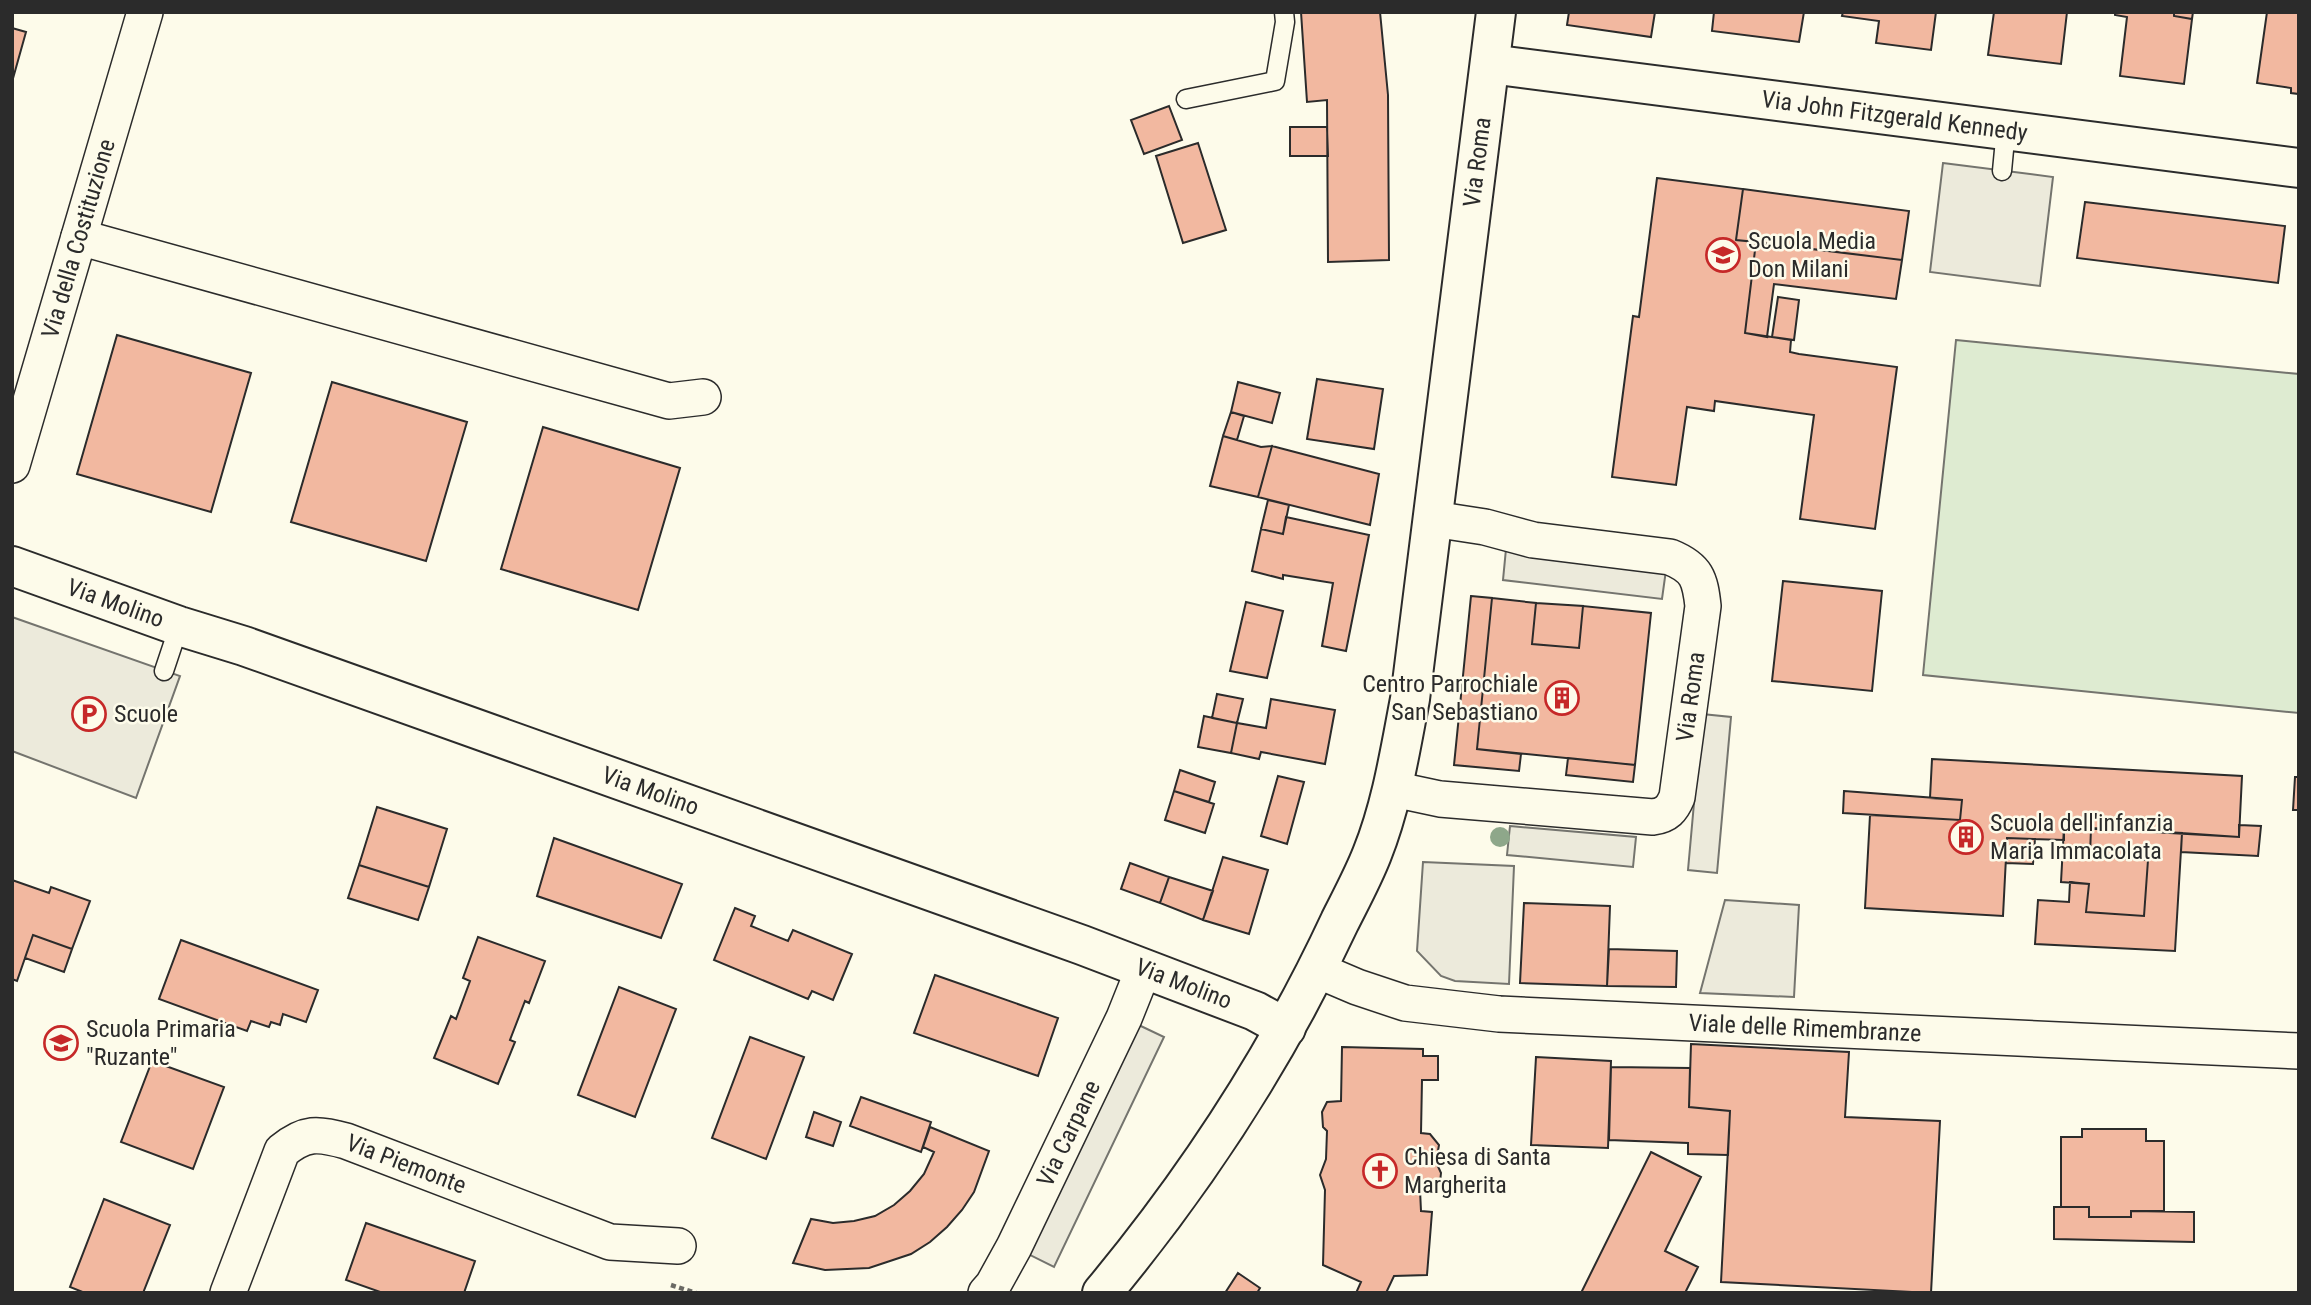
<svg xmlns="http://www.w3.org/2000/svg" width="2311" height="1305" viewBox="0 0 2311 1305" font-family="'Roboto Condensed',sans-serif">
<rect width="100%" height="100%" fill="#fdfbea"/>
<path fill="#deebd1" stroke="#74746e" stroke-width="2" d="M1956 340 2299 374V713L1923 675Z"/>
<path fill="#eceadb" stroke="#74746e" stroke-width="2" d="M1943 163 2053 177 2040 286 1930 272Z
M1506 549 1666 570 1662 599 1503 580Z
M12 617 180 676 136 798 12 751Z
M1702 714 1731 717 1717 873 1688 870Z
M1510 826 1636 837 1633 867 1507 855Z
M1423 862 1514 866 1509 984 1455 981 1441 976 1417 951Z
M1725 900 1799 905 1794 997 1700 993Z
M1124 1018 1164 1037 1054 1267 1014 1247Z"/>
<path fill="#f2b8a0" stroke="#2b2b2b" stroke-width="2" d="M1301 12H1380L1388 95 1389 260 1328 262 1327 100 1307 102Z
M1569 12H1655L1651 37 1567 25Z
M1714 12H1804L1799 42 1712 31Z
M1843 12H1936L1931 50 1876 43 1879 21 1842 16Z
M1994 12H2067L2061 64 1988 55Z
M2115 12H2174V16L2192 19 2184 84 2120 76 2127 17 2115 15Z
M2174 12H2193L2192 19 2174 16Z
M2267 12H2299V94L2291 93V88L2257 83Z
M12 28 26 32 12 82Z
M1169 106 1182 140 1144 154 1131 120Z
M1290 127H1327L1328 156H1290Z
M1198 143 1226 230 1183 243 1156 156Z
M1657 178 1743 189 1736 240 1756 242 1745 333 1791 340 1790 352 1799 354 1897 367 1875 529 1800 519 1814 415 1715 401 1714 411 1687 407 1676 485 1612 477 1633 316 1639 317Z
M1743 189 1909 211 1902 260 1736 240Z
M2085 202 2285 226 2278 283 2077 258Z
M1756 242 1902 260 1896 299 1774 284 1767 337 1745 333Z
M1778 297 1799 300 1794 340 1772 337Z
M117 335 251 373 211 512 77 474Z
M1317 379 1383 389 1374 449 1307 439Z
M332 382 467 422 426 561 291 522Z
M1238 382 1280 393 1272 423 1231 412Z
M1231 412 1244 416 1237 440 1223 436Z
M543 427 680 468 638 610 501 569Z
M1223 436 1261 447 1272 446 1258 497 1210 486Z
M1272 446 1379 474 1370 525 1258 497Z
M1268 500 1289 505 1283 534 1261 529Z
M1286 517 1369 535 1346 651 1322 646 1333 583 1283 575V579L1252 571 1261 529 1283 534Z
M1783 581 1882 591 1872 691 1772 681Z
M1471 596 1492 598 1477 749 1521 754 1519 771 1454 765Z
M1492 598 1536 603 1532 644 1579 648 1583 606 1651 613 1635 765 1477 749Z
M1246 602 1283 611 1267 678 1230 671Z
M1536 603 1583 606 1579 648 1532 644Z
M1217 694 1243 699 1237 723 1212 718Z
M1271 699 1335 710 1325 764 1261 752 1259 759 1231 753 1237 723 1266 728Z
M1204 716 1237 723 1231 753 1198 747Z
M1568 758 1635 765 1633 782 1566 775Z
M1932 759 2242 776 2239 837 2064 827V840L2007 838 2003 916 1865 908 1870 815 1960 820 1962 800 1930 798Z
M1180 770 1215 782 1209 802 1174 791Z
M1278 776 1304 782 1287 844 1261 836Z
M2295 777H2299V810H2293Z
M1174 791 1214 804 1205 833 1165 820Z
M1844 791 1962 800 1960 820 1843 813Z
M377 807 447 829 429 887 359 865Z
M2239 825 2261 826 2258 856 2181 852 2182 833 2239 837Z
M2064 827 2091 828 2090 856 2148 860 2144 916 2086 912 2089 884 2061 882Z
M2091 828 2182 833 2175 951 2035 944 2038 900 2069 902 2070 882 2089 884 2086 912 2144 916 2148 860 2090 856Z
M554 838 682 884 661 938 537 896Z
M2007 838 2035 839 2033 864 2006 863Z
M1223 857 1268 870 1249 934 1203 920Z
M1130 863 1169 877 1160 903 1121 889Z
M359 865 429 887 418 920 348 898Z
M1169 877 1213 891 1203 920 1160 903Z
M12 880 49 893 51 887 90 901 72 949 33 935 17 981 12 979Z
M1524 903 1610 906 1607 986 1520 983Z
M735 908 755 916 751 926 788 941 793 930 852 954 833 1000 812 991 808 999 714 960Z
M33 935 72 949 64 972 25 958Z
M478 937 545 961 529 1003 525 1001 510 1040 515 1042 498 1084 434 1058 451 1016 456 1019 470 981 463 978Z
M181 940 318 990 306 1022 283 1014 280 1025 271 1022 269 1027 251 1021 247 1031 159 999Z
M1609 949 1677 951 1676 987 1607 986Z
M935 975 1058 1018 1038 1076 914 1033Z
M619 987 676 1009 635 1117 578 1095Z
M750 1037 804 1057 766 1159 712 1138Z
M1691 1044 1849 1052 1845 1117 1940 1121 1931 1293 1721 1282 1730 1111 1689 1107Z
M1342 1047 1423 1049V1056H1438V1080H1422L1421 1133 1430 1134 1439 1145 1436 1162 1441 1173 1440 1182 1436 1191 1420 1190 1421 1211 1432 1212 1427 1275 1394 1276 1386 1293H1356L1361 1282 1323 1265 1325 1190 1320 1175 1326 1159 1327 1131 1323 1127 1322 1112 1327 1102 1341 1101Z
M1536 1057 1611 1061 1608 1148 1531 1145Z
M152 1061 224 1087 193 1169 121 1142Z
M1611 1067 1690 1068 1689 1107 1730 1111 1728 1155 1688 1154V1143L1609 1140Z
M861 1097 931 1122 921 1152 850 1126Z
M814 1112 841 1122 833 1146 806 1137Z
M930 1127 989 1151 974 1192 962 1210 947 1227 930 1242 911 1254 869 1268 825 1270 793 1263 811 1219 833 1223 854 1221 875 1216 894 1205 910 1191 924 1174 934 1152 923 1147Z
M2082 1129H2146V1141H2164V1211H2131V1217H2089V1207H2061V1137H2082Z
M1651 1152 1701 1177 1665 1251 1698 1267 1685 1293H1581Z
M104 1199 170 1225 143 1293H85L70 1287Z
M2054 1207H2089V1217H2131V1211L2194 1212V1242L2054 1239Z
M366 1223 475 1261 464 1293H383L346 1280Z
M1238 1273 1260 1288 1257 1293H1225Z"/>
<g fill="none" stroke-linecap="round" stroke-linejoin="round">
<g stroke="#2b2b2b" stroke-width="21">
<path id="lane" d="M1186 99 1275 81 1285 22 1284 12
M2002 171 2006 129
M164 671 179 626"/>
</g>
<g stroke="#2b2b2b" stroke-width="38">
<g id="street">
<path d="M79 237 669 401 703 397"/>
<path id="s1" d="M12 465 145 12"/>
<path id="s2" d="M1393 789 1440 799 1653 817C1667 815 1672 809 1677 797L1703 606C1700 579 1697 568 1670 557L1533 540 1485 527 1433 519"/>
<path id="s3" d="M1317 970 1357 987 1405 1003 1499 1014 2299 1051"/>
<path id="s4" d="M228 1293 282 1151C305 1132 318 1133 346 1141L610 1242 678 1246"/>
<path id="s5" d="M986 1293 993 1285 1014 1247 1124 1018 1144 968"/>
</g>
</g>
<g stroke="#2b2b2b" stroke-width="42">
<g id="secondary">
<path id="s6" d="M1490 64 2299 168"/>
<path id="s7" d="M12 566 179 626 244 646 1082 945 1255 1011 1286 1028"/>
<path id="s8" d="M1102 1293C1196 1180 1278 1054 1340 921 1351 899 1363 877 1372 854 1392 804 1400 751 1410 699L1496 12"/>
</g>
</g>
<path stroke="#6a6964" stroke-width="4.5" stroke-dasharray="5 3.5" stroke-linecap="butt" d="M671 1285 696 1293"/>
<use href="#lane" stroke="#fdfbea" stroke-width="18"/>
<use href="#street" stroke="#fdfbea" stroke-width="35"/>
<use href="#secondary" stroke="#fdfbea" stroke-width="38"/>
</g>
<circle fill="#8ea78a" cx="1500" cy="837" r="10"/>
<defs>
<g id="school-ring" transform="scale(1.75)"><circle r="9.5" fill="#fdfbea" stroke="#c62828" stroke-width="1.5"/><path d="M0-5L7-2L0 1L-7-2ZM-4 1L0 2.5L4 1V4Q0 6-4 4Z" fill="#c62828"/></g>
<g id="building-ring" transform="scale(1.75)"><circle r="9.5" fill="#fdfbea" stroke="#c62828" stroke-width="1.5"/><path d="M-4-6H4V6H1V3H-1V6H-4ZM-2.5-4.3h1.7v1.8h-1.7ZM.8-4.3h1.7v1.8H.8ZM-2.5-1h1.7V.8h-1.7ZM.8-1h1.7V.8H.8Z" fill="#c62828"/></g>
<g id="parking-ring" transform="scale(1.75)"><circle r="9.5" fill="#fdfbea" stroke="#c62828" stroke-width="1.5"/><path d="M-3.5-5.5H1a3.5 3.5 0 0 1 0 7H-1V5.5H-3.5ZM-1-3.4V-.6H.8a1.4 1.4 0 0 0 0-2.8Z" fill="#c62828"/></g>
<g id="church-ring" transform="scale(1.75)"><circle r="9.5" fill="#fdfbea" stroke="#c62828" stroke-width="1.5"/><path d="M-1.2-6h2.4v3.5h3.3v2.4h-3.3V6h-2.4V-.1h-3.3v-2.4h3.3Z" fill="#c62828"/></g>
</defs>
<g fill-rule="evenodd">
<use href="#school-ring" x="1723" y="255"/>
<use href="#building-ring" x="1562" y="698"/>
<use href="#parking-ring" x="89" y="714"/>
<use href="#building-ring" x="1966" y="837"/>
<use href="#school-ring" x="61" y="1043"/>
<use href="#church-ring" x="1380" y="1171"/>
</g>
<g text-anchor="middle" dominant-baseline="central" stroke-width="5" stroke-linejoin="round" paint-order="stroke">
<g font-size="24" fill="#2b2b2b" stroke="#fdfbea">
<text stroke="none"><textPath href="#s6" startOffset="408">Via John Fitzgerald Kennedy</textPath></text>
<text stroke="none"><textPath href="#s8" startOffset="1218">Via Roma</textPath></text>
<text stroke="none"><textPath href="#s1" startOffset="236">Via della Costituzione</textPath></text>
<text stroke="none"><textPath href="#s7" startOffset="110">Via Molino</textPath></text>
<text stroke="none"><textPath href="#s2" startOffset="396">Via Roma</textPath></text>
<text stroke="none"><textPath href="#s7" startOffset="677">Via Molino</textPath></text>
<text stroke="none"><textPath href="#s7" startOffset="1244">Via Molino</textPath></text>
<text stroke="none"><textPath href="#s3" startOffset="495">Viale delle Rimembranze</textPath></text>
<text stroke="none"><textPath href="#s5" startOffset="180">Via Carpane</textPath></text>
<text stroke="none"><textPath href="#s4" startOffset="285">Via Piemonte</textPath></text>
</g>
<g font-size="24" fill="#2b2b2b" stroke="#fdfbea" text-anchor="start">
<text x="1748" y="241">Scuola Media<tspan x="1748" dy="28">Don Milani</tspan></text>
<text x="1538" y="684" text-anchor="end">Centro Parrochiale<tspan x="1538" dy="28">San Sebastiano</tspan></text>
<text x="114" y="714">Scuole</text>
<text x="1990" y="823">Scuola dell'infanzia<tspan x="1990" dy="28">Maria Immacolata</tspan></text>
<text x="86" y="1029">Scuola Primaria<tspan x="86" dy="28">"Ruzante"</tspan></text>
<text x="1404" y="1157">Chiesa di Santa<tspan x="1404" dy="28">Margherita</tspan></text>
</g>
</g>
<rect width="2311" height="1305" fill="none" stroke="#2b2b2b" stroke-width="28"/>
</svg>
